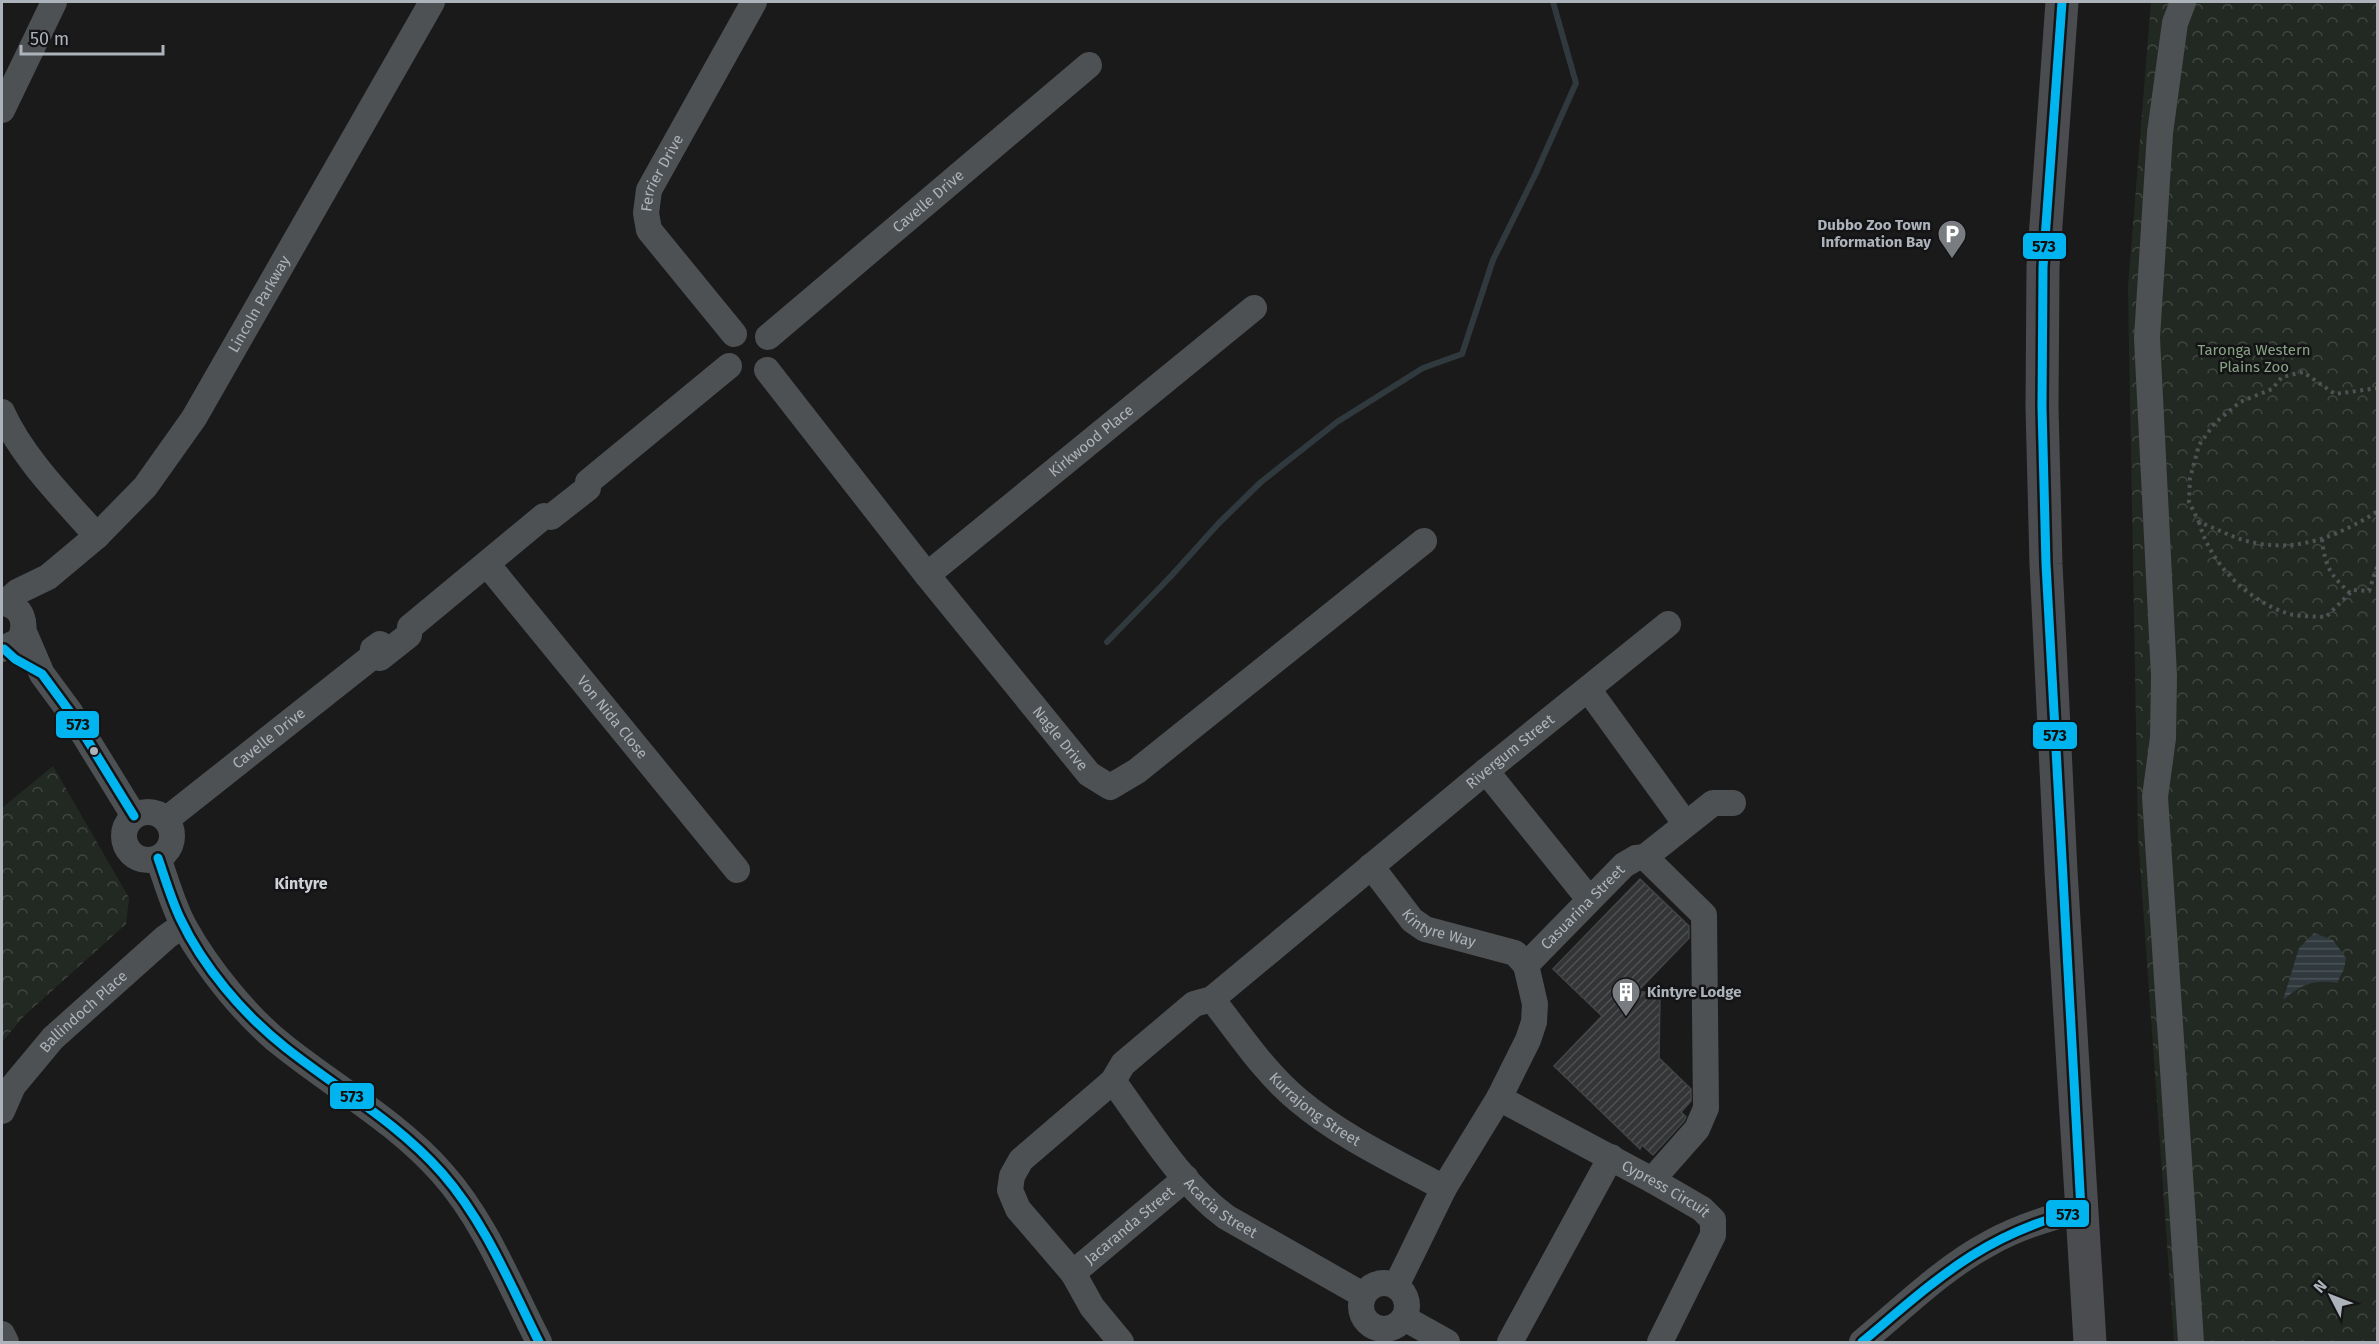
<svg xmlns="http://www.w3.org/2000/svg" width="2379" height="1344" viewBox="0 0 2379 1344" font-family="'Fira Sans',sans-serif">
<defs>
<pattern id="park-crowns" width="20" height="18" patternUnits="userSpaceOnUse" patternTransform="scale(1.5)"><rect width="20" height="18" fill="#222922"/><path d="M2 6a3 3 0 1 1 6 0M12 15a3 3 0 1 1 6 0" fill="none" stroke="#3f4640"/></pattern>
<pattern id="water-rules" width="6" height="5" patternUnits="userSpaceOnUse" patternTransform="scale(1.5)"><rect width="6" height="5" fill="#30393d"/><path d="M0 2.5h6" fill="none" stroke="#4b5357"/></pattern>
<pattern id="building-hatch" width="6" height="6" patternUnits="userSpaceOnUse" patternTransform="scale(1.5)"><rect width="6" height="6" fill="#343536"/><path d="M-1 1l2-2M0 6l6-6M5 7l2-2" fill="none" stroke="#4f5051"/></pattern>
</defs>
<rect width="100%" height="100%" fill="#1a1a1a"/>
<path fill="url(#park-crowns)" d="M2151 2H2377V1342H2174L2138 835 2128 287Z
M53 766 129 898 126 924 24 1016 2 1042V808Z"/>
<path fill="url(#water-rules)" d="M2314 933 2333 940 2346 958 2344 969 2337 983C2312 979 2301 985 2283 1000L2299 948Z"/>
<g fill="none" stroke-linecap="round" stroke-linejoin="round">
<path stroke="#30393d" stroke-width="6" d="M1107 642 1172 575 1219 523 1261 482 1337 422 1423 368 1462 354 1493 260 1536 173 1576 83 1553 2"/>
</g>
<path fill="url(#building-hatch)" stroke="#424546" stroke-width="1.5" d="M1640 879 1689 926V938L1637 992H1660L1659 1058 1691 1089V1101L1681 1112 1686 1117 1684 1121 1653 1155 1642 1145 1640 1149 1554 1066 1602 1016 1553 969Z"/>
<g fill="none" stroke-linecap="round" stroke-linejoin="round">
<path stroke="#505154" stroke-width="4" stroke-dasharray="3 4.5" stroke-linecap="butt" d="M2378 388 2335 394 2303 372 2282 377 2272 389 2240 402 2215 423 2199 445 2190 478 2189 502 2199 522C2212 527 2224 533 2237 538 2289 556 2334 539 2378 511
M2199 522C2210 564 2248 601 2289 614 2300 617 2314 616 2326 617L2353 590 2369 591 2378 564
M2322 539C2325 566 2330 575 2350 593"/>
<g stroke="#4e5153" stroke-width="26">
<path d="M2183 2 2175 23 2160 133 2147 338 2164 676 2163 738 2155 797 2191 1342"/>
<path d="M2 110 54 2"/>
<path id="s1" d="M734 334 649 230 646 213 649 190 754 2"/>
<path id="s2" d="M768 337 1089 65"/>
<path id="s3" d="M767 370 927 575 1089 774 1110 787 1137 771 1424 541"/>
<path d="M2 412C22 457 64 499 97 536"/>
<path id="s4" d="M487 564 737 870"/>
<path id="s5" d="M927 575 1254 308"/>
<path d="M2 603C23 605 28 625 19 641L2 649"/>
<path id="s6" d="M5 603 17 592 48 577 97 536 145 487 194 418 432 2"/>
<path d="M24 632 42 674 70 712 134 816"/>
<path d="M373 656 380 658 409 635 410 627 544 516 551 517 588 488V482L729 366"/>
<path d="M1588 689 1685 823"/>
<path d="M1486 771 1589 899"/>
<circle cx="148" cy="836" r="24"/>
<path id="s7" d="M167 819 373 656V649L380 644"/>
<path d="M1645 857 1704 915 1706 1108 1697 1129 1652 1180"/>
<path d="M1645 857 1713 803H1733"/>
<path d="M158 858C166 880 173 906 184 926 207 968 248 1019 286 1048 338 1089 398 1123 442 1173 485 1221 510 1286 539 1342"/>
<path id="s8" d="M1371 866 1412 920 1425 929 1515 953 1526 965"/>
<path id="s9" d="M1526 965 1624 865 1636 858 1645 857"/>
<path id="s10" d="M1212 999C1239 1033 1264 1072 1298 1100 1342 1137 1394 1161 1444 1188"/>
<path id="s11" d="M1113 1081C1146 1126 1181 1184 1226 1217L1363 1295"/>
<path id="s12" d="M1499 1098 1652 1180 1702 1209 1713 1220V1235L1660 1342"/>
<path id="s13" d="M2 1111 13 1086 53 1038 166 937 183 925"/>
<path id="s14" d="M1073 1273 1186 1178"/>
<circle cx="1384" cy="1306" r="23"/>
<path d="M1396 1286 1444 1188 1499 1098 1528 1040 1534 1022 1535 1004 1526 965"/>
<path d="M1404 1318 1447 1342"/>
<path d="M2 1334 6 1342"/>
<path id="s15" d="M1121 1342 1092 1307 1073 1273 1018 1209 1010 1190 1012 1176 1021 1160 1113 1081 1123 1064 1194 1004 1212 999 1486 771 1668 624"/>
<path d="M1510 1342 1611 1157"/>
<path d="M1862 1342C1903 1308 1943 1268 1990 1243 2017 1228 2051 1217 2081 1210"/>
</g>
<path stroke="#4b4c4f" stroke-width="33" d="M2062 2 2043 267 2042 407 2046 564 2061 871 2090 1342"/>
<g stroke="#141416" stroke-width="14">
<path id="bus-1" d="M4 649 15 659 42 674 70 712 134 816
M158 858C165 878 171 899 180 918 203 967 243 1014 286 1048 338 1089 397 1122 442 1173 485 1222 510 1284 539 1342
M1862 1342C1937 1279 1983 1234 2081 1210L2046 564 2042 407 2043 267 2062 2"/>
</g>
<use href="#bus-1" stroke="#00b5ef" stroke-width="9"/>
</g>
<defs>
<g id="parking-pin" transform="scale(1.5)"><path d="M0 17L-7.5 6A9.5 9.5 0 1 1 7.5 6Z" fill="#797d82" stroke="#141416"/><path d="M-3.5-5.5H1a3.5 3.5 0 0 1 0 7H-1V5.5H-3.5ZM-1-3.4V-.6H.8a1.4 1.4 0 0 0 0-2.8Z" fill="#fff"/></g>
<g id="building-pin" transform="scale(1.5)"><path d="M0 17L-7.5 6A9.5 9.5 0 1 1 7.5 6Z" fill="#797d82" stroke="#141416"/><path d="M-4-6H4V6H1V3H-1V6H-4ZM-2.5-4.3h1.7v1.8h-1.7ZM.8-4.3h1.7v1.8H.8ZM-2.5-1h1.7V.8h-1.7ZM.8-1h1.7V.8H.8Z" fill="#fff"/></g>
</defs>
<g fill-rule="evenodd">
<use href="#parking-pin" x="1952" y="234"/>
<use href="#building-pin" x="1626" y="992"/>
</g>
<circle fill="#acb3ba" stroke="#141416" stroke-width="2" cx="94" cy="751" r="5"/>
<g text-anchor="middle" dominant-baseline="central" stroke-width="5" stroke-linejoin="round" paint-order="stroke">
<g font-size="15" fill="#acb3ba" stroke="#141416">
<text stroke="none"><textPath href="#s1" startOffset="195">Ferrier Drive</textPath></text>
<text stroke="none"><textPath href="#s2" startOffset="210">Cavelle Drive</textPath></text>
<text stroke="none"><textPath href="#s6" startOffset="399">Lincoln Parkway</textPath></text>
<text stroke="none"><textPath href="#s5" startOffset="212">Kirkwood Place</textPath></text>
<text stroke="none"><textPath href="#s4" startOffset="198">Von Nida Close</textPath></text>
<text stroke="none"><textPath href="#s7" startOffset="130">Cavelle Drive</textPath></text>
<text stroke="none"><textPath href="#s3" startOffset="471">Nagle Drive</textPath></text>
<text stroke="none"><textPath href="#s15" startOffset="862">Rivergum Street</textPath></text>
<text stroke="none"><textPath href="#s9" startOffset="81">Casuarina Street</textPath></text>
<text stroke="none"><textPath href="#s8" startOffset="96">Kintyre Way</textPath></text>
<text stroke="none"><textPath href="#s13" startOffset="130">Ballindoch Place</textPath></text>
<text stroke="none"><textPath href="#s10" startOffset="152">Kurrajong Street</textPath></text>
<text stroke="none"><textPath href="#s12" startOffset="190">Cypress Circuit</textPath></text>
<text stroke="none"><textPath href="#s11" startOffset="168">Acacia Street</textPath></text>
<text stroke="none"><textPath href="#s14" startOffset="74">Jacaranda Street</textPath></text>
</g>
<g font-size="15" font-weight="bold" fill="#acb3ba" stroke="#141416" text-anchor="end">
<text x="1931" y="225">Dubbo Zoo Town<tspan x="1931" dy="17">Information Bay</tspan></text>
<text x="1647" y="992" text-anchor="start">Kintyre Lodge</text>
</g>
<g font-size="15" fill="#88a385" stroke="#141416">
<text x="2254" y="350">Taronga Western<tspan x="2254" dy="17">Plains Zoo</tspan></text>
</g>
<g font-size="16" font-weight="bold" fill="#cdd1d6" stroke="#141416">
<text x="301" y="883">Kintyre</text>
</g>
</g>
<g stroke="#141416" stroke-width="2">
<rect x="2022" y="232" width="45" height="28" rx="6" fill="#00b5ef"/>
<rect x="55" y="710" width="45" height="29" rx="6" fill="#00b5ef"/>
<rect x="2032" y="721" width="46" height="29" rx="6" fill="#00b5ef"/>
<rect x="329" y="1082" width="46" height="28" rx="6" fill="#00b5ef"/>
<rect x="2045" y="1199" width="45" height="29" rx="6" fill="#00b5ef"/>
</g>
<g font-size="16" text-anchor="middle" font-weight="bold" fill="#111">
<text x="2044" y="252">573</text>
<text x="78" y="730">573</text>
<text x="2055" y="741">573</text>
<text x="352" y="1102">573</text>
<text x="2068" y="1220">573</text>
</g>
<rect width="2379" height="1344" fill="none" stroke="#acb3ba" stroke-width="6"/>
<g transform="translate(2331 1296) rotate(312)" stroke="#141416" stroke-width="4.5" paint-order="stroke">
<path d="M0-4.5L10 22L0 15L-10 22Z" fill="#acb3ba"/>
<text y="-9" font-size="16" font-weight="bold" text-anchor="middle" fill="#acb3ba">N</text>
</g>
<path d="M21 45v9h142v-9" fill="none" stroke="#acb3ba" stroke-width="3"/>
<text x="30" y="45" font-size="18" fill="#acb3ba" stroke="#141416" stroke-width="4.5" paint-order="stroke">50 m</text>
</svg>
